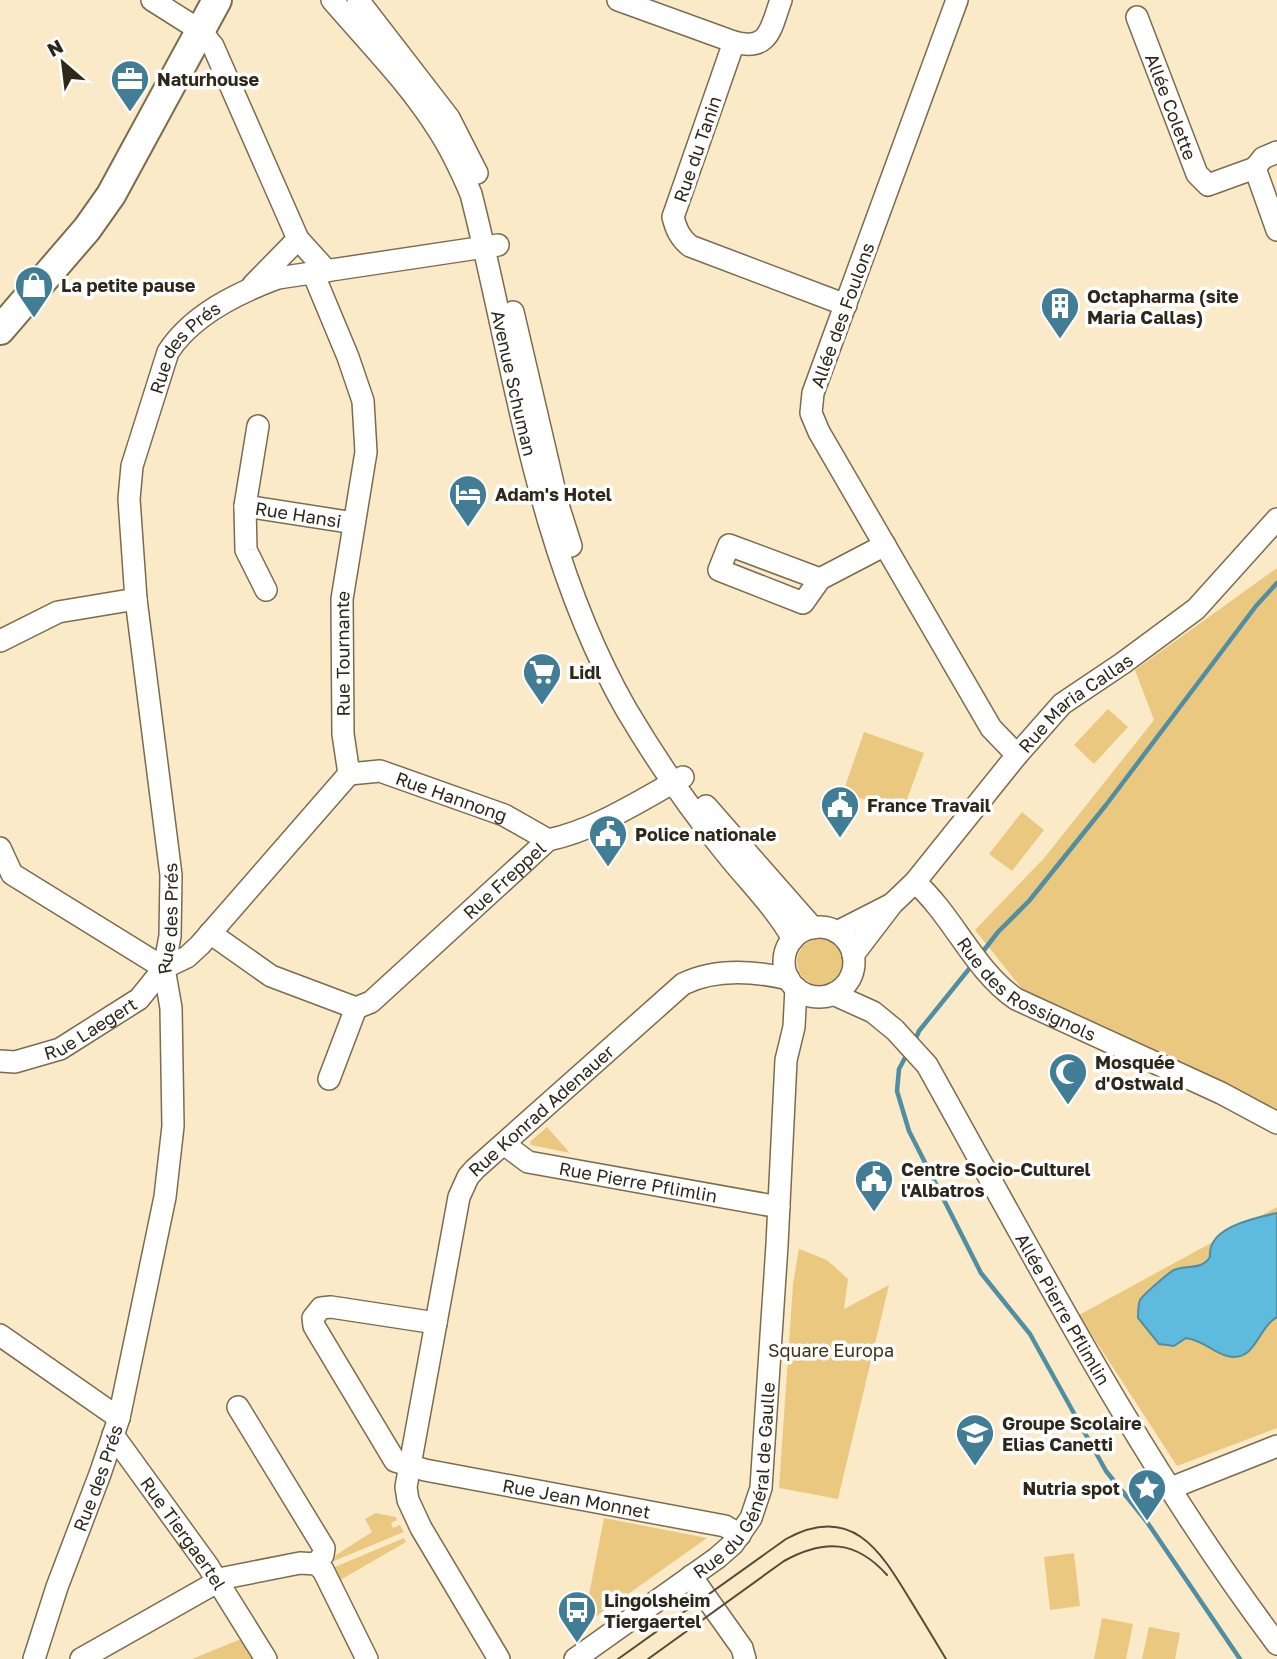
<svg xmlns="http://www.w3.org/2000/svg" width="1277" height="1659" viewBox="0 0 1277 1659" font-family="'Golos Text',sans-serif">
<rect width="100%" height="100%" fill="#fbeac8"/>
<path fill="#ebc87f" d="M1277 568V1117L1027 995 975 930 1045 857 1154 720 1135 670Z
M1108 709 1128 727 1094 764 1074 745Z
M864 732 924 753 902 813 843 792Z
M1022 812 1044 830 1012 871 989 854Z
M797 962a23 23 0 1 1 46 0a23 23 0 1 1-46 0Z
M547 1127 570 1153 531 1145 530 1142Z
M1277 1207V1428L1177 1466 1079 1315Z
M799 1249 827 1260 848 1279 844 1309 889 1285 838 1499 779 1488 793 1284Z
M376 1513 396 1517 397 1520 391 1523 393 1528 400 1525 404 1532 334 1561 336 1555 372 1532 365 1519Z
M604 1518 707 1538 583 1626Z
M404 1538 406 1542 342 1579 336 1580 330 1569Z
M1074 1553 1080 1606 1050 1610 1044 1557Z
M1102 1618 1133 1624 1126 1659H1094Z
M1149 1627 1180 1633 1175 1659H1142Z
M241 1639 254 1659H192Z"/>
<path fill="#5ebbdd" stroke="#508fa3" stroke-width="2" d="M1277 1213V1317C1257 1328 1256 1363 1227 1356 1212 1352 1205 1341 1186 1338L1174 1346 1159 1344 1138 1318C1138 1313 1138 1305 1140 1300 1142 1296 1169 1272 1174 1270 1187 1264 1201 1271 1210 1257 1207 1227 1255 1218 1277 1213Z"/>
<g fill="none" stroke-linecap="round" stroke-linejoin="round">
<path stroke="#508fa3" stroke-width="4.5" d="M981 954 998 932 1029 901 1106 805 1256 606 1277 583
M915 1040 919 1031 973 964
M907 1054 899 1069 897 1091 909 1131 981 1273 1030 1334 1106 1471 1147 1522 1240 1659"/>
<g stroke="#7b6c4d" stroke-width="24">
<g id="minor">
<path d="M152 0 201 31 213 46 298 239 327 271"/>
<path id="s1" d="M332 0C369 43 409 83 439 131 452 151 462 173 471 194 515 367 536 551 626 709 655 758 689 808 725 852 748 881 775 907 793 939"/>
<path d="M358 0 449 118 477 173"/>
<path d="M618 0 734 42"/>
<path d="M781 0C771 27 770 52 734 42L673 217C676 229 680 238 690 246L846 305"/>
<path d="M957 0 813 393 811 413 819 432 991 728 1017 755"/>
<path id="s2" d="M1137 17 1197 174 1208 185 1255 168"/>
<path d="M1277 152 1263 158 1255 168 1277 230"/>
<path d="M253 285 298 239"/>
<path d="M513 312 558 505 571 546"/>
<path d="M258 426 245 506 246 550 266 590"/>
<path id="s3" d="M245 506 354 523"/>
<path d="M820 579 729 545 719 570 803 603 820 579 885 545"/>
<path d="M0 641 58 612 136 599"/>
<path id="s4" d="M349 774 380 771 504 815 548 840"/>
<path d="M706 806 813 928"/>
<path d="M0 848 12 874 164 968"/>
<path id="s5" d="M915 882C954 917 973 969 1016 999L1221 1093 1277 1123"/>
<circle cx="819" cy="962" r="35"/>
<path d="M837 932 890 905"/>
<path id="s6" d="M210 933 271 976 356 1008 371 1002 548 840C596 830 641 800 683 777"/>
<path id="s7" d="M853 955 892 904 915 882 1017 755 1062 704 1123 663 1196 609 1277 519"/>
<path id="s8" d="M833 994 873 1012 895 1030 927 1065C1037 1262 1141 1463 1277 1644"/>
<path id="s9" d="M0 1061 15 1062 60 1049 139 999 164 968 187 957 200 945 349 774 343 734 342 599 366 452 363 401 348 357 313 273"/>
<path d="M329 1079 356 1008"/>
<path id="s10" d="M504 1144 528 1162 779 1207"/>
<path id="s11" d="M436 1323 331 1307 321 1308 313 1318 314 1326 395 1461 425 1470 725 1526 740 1535"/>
<path d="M0 1335 119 1418"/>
<path d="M238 1407 324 1548 323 1555 316 1564"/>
<path id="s12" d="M113 1435 208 1566 266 1659"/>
<path d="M1171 1488 1277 1446"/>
<path d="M691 1576 742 1648 745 1659"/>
<path id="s13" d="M34 1659 57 1587 100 1474 119 1418 165 1197 173 1126 171 1008 164 968 170 936 171 875 136 599 129 499 132 466 168 352C192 315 237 293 278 278L498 245"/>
<path d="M81 1659 224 1578 300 1563 316 1564 323 1570 367 1659"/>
<path id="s14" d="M499 1659 421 1528 408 1500 406 1487 459 1197 468 1177 475 1169 683 984C715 968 755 971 789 979"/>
<path id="s15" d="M575 1659 717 1558 733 1544 751 1518 761 1488 777 1245 786 1060 794 1027 796 988"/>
</g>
</g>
<g stroke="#7b6c4d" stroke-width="32">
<path id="major" d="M0 330 87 229 111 195 217 0"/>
</g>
<use href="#minor" stroke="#fff" stroke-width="21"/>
<use href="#major" stroke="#fff" stroke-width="28"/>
<path stroke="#544c3b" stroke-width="2" d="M618 1659 786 1539C851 1503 880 1550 909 1598 922 1619 934 1639 946 1659
M648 1659 784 1561C824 1539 856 1540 887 1575"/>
</g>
<defs>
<g id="office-pin" transform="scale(2.0125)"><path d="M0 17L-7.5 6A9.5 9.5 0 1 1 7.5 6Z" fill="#417e95" stroke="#fff"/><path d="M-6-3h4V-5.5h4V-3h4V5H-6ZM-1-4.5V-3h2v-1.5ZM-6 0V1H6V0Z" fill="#fff"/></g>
<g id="shop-pin" transform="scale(2.0125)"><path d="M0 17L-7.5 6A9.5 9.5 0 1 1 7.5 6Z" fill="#417e95" stroke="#fff"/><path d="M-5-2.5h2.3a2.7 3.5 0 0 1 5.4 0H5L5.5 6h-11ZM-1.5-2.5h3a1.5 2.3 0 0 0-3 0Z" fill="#fff"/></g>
<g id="building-pin" transform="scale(2.0125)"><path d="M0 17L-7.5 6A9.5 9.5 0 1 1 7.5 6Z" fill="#417e95" stroke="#fff"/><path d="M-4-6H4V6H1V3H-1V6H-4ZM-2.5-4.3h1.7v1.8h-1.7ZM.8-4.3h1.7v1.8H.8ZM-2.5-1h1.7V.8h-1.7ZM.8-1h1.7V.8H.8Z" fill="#fff"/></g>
<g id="hotel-pin" transform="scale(2.0125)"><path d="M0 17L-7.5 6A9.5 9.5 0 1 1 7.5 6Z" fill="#417e95" stroke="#fff"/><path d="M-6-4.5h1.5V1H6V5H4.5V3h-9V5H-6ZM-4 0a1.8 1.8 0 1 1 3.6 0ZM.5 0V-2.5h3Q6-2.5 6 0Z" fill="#fff"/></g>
<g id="supermarket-pin" transform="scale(2.0125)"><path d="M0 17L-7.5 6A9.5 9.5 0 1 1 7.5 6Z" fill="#417e95" stroke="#fff"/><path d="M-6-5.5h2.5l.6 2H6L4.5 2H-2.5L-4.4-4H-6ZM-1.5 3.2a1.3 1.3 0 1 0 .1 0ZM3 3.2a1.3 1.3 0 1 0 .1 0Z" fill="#fff"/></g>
<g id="civic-pin" transform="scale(2.0125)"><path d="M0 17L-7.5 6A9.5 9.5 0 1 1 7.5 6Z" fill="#417e95" stroke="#fff"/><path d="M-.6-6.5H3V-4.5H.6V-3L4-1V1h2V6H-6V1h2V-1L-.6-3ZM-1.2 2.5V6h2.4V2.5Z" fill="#fff"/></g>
<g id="mosque-pin" transform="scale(2.0125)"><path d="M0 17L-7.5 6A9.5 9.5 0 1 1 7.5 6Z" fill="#417e95" stroke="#fff"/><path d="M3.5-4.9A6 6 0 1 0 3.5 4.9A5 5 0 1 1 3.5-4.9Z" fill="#fff"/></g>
<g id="school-pin" transform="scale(2.0125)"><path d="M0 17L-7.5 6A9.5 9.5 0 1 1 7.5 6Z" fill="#417e95" stroke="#fff"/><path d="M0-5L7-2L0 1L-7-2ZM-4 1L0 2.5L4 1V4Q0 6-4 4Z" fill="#fff"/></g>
<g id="sight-pin" transform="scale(2.0125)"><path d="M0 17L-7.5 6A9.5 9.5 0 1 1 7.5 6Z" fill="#417e95" stroke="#fff"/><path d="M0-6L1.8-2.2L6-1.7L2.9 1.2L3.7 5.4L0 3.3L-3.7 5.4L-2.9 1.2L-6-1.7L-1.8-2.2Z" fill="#fff"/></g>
<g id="bus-pin" transform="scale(2.0125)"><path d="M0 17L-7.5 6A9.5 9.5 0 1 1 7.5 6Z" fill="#417e95" stroke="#fff"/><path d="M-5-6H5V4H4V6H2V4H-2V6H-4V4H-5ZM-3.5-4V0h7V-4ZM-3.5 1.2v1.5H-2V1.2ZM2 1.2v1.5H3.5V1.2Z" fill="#fff"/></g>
</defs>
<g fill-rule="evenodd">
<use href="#office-pin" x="130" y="79"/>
<use href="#shop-pin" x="34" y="285"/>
<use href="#building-pin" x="1060" y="306"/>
<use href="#hotel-pin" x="468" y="494"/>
<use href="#supermarket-pin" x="542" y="672"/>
<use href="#civic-pin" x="840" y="805"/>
<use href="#civic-pin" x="608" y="834"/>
<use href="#mosque-pin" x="1068" y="1072"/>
<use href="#civic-pin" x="874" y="1179"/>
<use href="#school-pin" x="975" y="1433"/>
<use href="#sight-pin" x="1147" y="1488"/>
<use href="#bus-pin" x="577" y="1610"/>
</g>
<g text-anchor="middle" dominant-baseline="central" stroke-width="7" stroke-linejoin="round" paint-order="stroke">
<g font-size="18" font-weight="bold" fill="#2e281b" stroke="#fff" text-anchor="start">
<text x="157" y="79">Naturhouse</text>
<text x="61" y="285">La petite pause</text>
<text x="1087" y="296">Octapharma (site<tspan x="1087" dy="21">Maria Callas)</tspan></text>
<text x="495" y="494">Adam's Hotel</text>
<text x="569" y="672">Lidl</text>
<text x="867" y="805">France Travail</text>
<text x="635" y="834">Police nationale</text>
<text x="1095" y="1062">Mosquée<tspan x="1095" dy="21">d'Ostwald</tspan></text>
<text x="901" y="1169">Centre Socio-Culturel<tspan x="901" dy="21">l'Albatros</tspan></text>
<text x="1002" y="1423">Groupe Scolaire<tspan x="1002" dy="21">Elias Canetti</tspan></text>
<text x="1120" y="1488" text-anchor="end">Nutria spot</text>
<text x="604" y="1600">Lingolsheim<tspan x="604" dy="21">Tiergaertel</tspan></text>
</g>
<g font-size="18" fill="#2e281b" stroke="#fff">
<text stroke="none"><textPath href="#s2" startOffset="96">Allée Colette</textPath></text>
<text transform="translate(697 149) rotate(-71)">Rue du Tanin</text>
<text transform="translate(842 315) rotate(-70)">Allée des Foulons</text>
<text stroke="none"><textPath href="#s13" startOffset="1349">Rue des Prés</textPath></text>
<text stroke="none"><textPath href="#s1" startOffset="434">Avenue Schuman</textPath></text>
<text stroke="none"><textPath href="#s3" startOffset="54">Rue Hansi</textPath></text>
<text stroke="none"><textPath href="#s9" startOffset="586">Rue Tournante</textPath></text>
<text stroke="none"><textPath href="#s7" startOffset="338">Rue Maria Callas</textPath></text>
<text stroke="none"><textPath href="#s4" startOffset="107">Rue Hannong</textPath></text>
<text stroke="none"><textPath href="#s6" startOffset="362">Rue Freppel</textPath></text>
<text stroke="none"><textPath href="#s13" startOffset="761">Rue des Prés</textPath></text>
<text stroke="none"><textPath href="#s5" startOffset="158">Rue des Rossignols</textPath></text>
<text stroke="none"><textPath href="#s9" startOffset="98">Rue Laegert</textPath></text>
<text stroke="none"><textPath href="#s14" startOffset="612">Rue Konrad Adenauer</textPath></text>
<text stroke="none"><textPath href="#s10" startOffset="142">Rue Pierre Pflimlin</textPath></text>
<text stroke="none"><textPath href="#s8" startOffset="399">Allée Pierre Pflimlin</textPath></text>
<text stroke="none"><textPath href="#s15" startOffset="256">Rue du Général de Gaulle</textPath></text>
<text stroke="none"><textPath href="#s13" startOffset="192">Rue des Prés</textPath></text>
<text stroke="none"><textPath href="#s11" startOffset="480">Rue Jean Monnet</textPath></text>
<text stroke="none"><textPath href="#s12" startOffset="121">Rue Tiergaertel</textPath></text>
</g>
<g font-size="18" fill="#423312" stroke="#fff">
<text x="831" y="1350">Square Europa</text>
</g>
</g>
<g transform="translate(63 63) rotate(332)" stroke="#ffffff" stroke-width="5" paint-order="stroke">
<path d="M0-5L12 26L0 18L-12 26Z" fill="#2e281b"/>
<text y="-10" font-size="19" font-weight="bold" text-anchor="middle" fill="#2e281b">N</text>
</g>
</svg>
